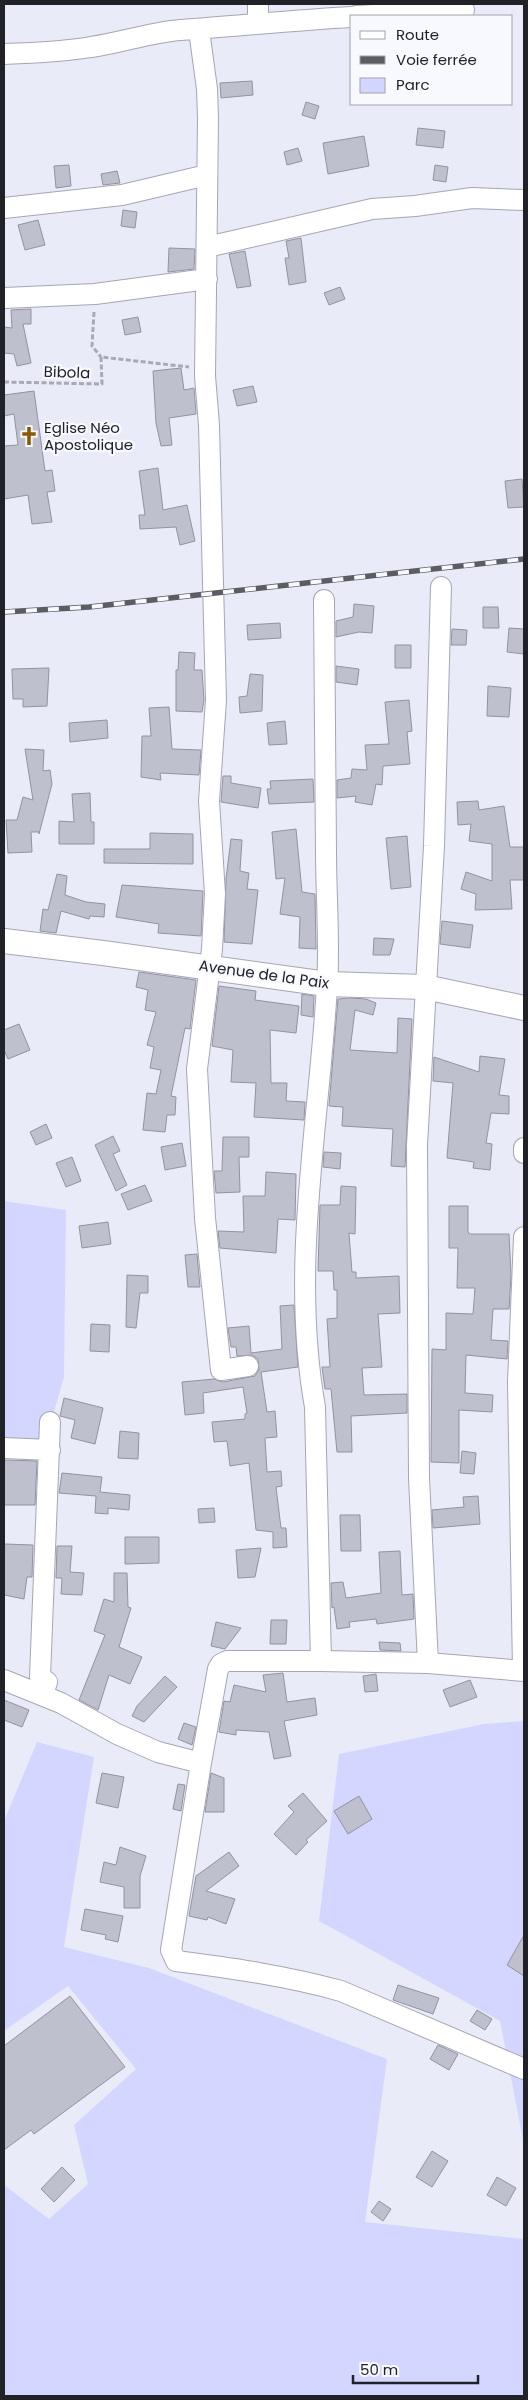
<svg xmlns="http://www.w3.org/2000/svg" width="528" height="2400" viewBox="0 0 528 2400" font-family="Poppins,sans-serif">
<rect width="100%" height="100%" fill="#eaebf9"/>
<path fill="#d3d7ff" d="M4 1201 66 1210 64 1377 44 1447 4 1444Z
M524 1721V2145L500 2021 319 1921 339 1754 484 1724Z
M37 1742 94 1757 64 1947 149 1968 387 2059 365 2222 524 2239V2396H6L4 2395V2185L49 2219 88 2184 74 2125 136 2069 68 1986 4 2031V1821Z"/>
<path fill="#bfc0cd" stroke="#92939f" d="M252 81 253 95 221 98 220 83Z
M306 102 319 106 315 119 302 115Z
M418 128 445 131 443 148 416 145Z
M364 136 369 166 328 174 323 143Z
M298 148 302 161 287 165 284 152Z
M69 165 71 186 56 188 54 166Z
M435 165 448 167 446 182 433 180Z
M117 171 120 183 103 185 101 174Z
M123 210 137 212 135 228 121 226Z
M38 220 45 245 25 250 18 225Z
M301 238 306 282 289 285 285 258H289L286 241Z
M169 248 195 249 194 269 168 272Z
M245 251 251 286 237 288 229 254Z
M340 287 345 299 329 305 324 293Z
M31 309V324H23L31 363 17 366 14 354 4 353V327L12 328 11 310Z
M138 317 141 332 125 335 122 320Z
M181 368 184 390 194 388 196 414 169 418 172 445 161 446 156 423 153 371Z
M253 386 257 402 237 406 233 390Z
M34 391 45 471 52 470 55 491 47 492 52 522 32 524 28 495 4 499V446L18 445 14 414 4 416V395Z
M158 468 163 510 187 505 195 541 180 545 176 527 140 529 139 515H145L139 471Z
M522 479 524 507 508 508 505 481Z
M354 604 374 606 372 633 359 632 336 637V621L353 617Z
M483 607H498L499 628H483Z
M280 623 281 638 248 640 247 625Z
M509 628 524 629V654L507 652Z
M452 629 467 630 466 645H451Z
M395 645H411V668H395Z
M179 652 195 653 194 670H202L204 700 202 712 176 711V670H178Z
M336 666 359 669 357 685 336 682Z
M49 668 47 706 23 707V699H13L12 669Z
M250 674 263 675 262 711 240 713 239 697 247 696Z
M488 686 511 688 509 717 487 716Z
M409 700 412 731 407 732 410 764 383 766 382 785 376 784 372 805 355 802 356 796 337 798V780L351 778 352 769 367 770 365 745 389 744 385 702Z
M169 707 172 749 201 750 199 775 160 773 161 780 141 777 142 736H151L149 708Z
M107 720 108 738 70 742 69 723Z
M285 721 287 744 269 745 267 723Z
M25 749 44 750 43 771 50 770 52 784 39 834V832H31L32 852 8 853 6 820H17L23 797 33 800Z
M223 776H231V783L261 788 258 808 221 802Z
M313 779 314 802 269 804 267 789H271L270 781Z
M90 793 91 822H94V844H59V821L74 822 72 794Z
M478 801 479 810 504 806 510 847H524V880H510L512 909 475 910 476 894 461 889 466 872 492 881V844L469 841 471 824 458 825 457 802Z
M296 829 302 892 315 894 316 949 299 948 300 917 280 914 285 878 276 879 272 832Z
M150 833 193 834V864L104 863V849H150Z
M407 836 411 887 391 889 386 838Z
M231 839 242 840 240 871 249 873 247 889 258 890 252 944 224 942 226 879Z
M57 874 67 876 65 895 86 902 105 904 104 917 90 916 89 919 61 911 56 933 40 931 43 909 48 910Z
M122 885 203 891 201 936 158 933 159 924 116 917Z
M442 921 473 925 470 948 440 944Z
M374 938 394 939 390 955H373Z
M139 972 196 980 190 1029 185 1028 171 1096 176 1097 175 1115H167L165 1132 143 1130 147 1093 156 1094 161 1070 150 1068 154 1047 147 1045 156 1012 145 1010 148 990 136 987Z
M219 986 256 991 255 1000 299 1006 296 1033 270 1030 271 1083H287L286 1101 305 1102 304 1120 254 1117 256 1083 231 1082 233 1050 212 1046Z
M302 994 314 996 313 1017 301 1015Z
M350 998 366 999 376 1003 373 1015 355 1010 350 1050 397 1053 398 1018 412 1019 405 1167 391 1166 393 1129 342 1126 343 1107 329 1106 338 999Z
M19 1024 30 1050 8 1059 4 1050V1030Z
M480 1056 505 1059 499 1095 509 1096V1114L491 1113 486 1143 492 1144 490 1170 473 1168 474 1162 447 1158 453 1083 433 1081 434 1057 479 1072Z
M46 1124 52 1138 36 1145 30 1132Z
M113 1136 120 1151 113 1154 127 1185 116 1191 95 1145Z
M223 1137H249V1157H239L240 1192 216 1193 214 1171H222Z
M182 1143 186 1166 165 1170 161 1147Z
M324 1152 341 1153 340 1169 323 1167Z
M72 1157 81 1181 66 1187 56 1163Z
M266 1172 296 1174 295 1220 278 1219 276 1253 220 1248 218 1231 244 1232 243 1196H265Z
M145 1185 152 1201 128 1210 121 1194Z
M341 1186 356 1187 355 1234 349 1233 352 1272H356V1278L399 1276 400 1313 378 1314 382 1367 362 1368 364 1395 407 1394V1413L351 1416 352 1452H337L331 1389H325L322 1367H330L327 1319 337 1318V1290H334L333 1271H318L320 1205H340Z
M449 1206H468V1232L470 1234H509L511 1275 509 1309H493L491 1340 508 1341 507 1359 466 1355 465 1393 493 1395 492 1412 459 1410V1463L431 1462 432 1349 446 1350V1313L473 1314 475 1288H457L458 1248H449Z
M108 1222 111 1244 82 1248 79 1226Z
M197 1254 200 1287H188L185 1255Z
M127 1275 148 1276V1293H140L136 1328 126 1327Z
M294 1305 298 1367 261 1372 267 1412 275 1411 277 1437 265 1438 267 1472 281 1471 282 1486 276 1487 281 1528H286L287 1547 273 1548V1532L256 1530 249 1463 230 1466 227 1441 214 1442 212 1422 245 1419V1414L247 1413 243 1387 203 1393 204 1413 185 1415 182 1382 214 1379 223 1382 255 1376 259 1370 258 1359 252 1355 237 1356 236 1347H231L228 1328 249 1326 251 1353 282 1349 280 1306Z
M91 1324 110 1325 109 1352 90 1351Z
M64 1398 103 1408 95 1444 71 1438 75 1420 60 1416Z
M120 1431 139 1433 138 1459 118 1458Z
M462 1451 476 1453 474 1474 460 1473Z
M4 1460 37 1461 35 1505H4Z
M62 1473 102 1477 100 1492 130 1495 129 1510 108 1508V1514L95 1513 96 1496 59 1493Z
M478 1496 480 1524 433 1528 432 1510 464 1507 463 1497Z
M214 1508 215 1522 199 1523 198 1509Z
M340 1515H360L361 1551H341Z
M125 1537H159V1563L125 1564Z
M4 1544 33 1545 32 1577H27L24 1599 4 1595Z
M57 1546H72L70 1572 84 1573 82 1595 61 1594 62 1578H56Z
M261 1548 255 1577 238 1578 236 1550Z
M400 1551 402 1595 413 1594 414 1619 377 1624 376 1619 349 1622 350 1627 337 1629 334 1607 332 1608 331 1583 343 1582 346 1598 381 1593 379 1552Z
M114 1573H127L128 1607 131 1608 119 1647 142 1657 130 1684 109 1675 98 1710 79 1700 105 1635 94 1631 104 1599 114 1602Z
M271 1620H287L286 1644H270Z
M216 1622 241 1628 225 1649 211 1646Z
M379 1642 400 1643 401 1651 380 1650Z
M283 1673 287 1702 315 1698 317 1715 284 1721 291 1756 274 1759 269 1732 236 1730V1735L219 1732 224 1701 230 1702 234 1685 266 1692 263 1675Z
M376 1674 378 1691 365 1692 363 1676Z
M165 1676 177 1687 144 1722 132 1716 137 1706Z
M470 1680 477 1697 450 1707 443 1690Z
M4 1700 29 1710 22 1727 4 1720Z
M184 1723 196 1727 192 1745 178 1739Z
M102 1773 124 1777 118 1808 96 1803Z
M211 1773 224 1778V1812H205Z
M178 1784 185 1785 181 1811 173 1809Z
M303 1793 327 1821 306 1840 308 1842 296 1855 274 1834 294 1812 288 1806Z
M359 1796 372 1819 348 1834 334 1811Z
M120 1847 146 1856 140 1876V1908H124V1887L100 1882 104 1862 116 1865Z
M229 1852 239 1866 206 1891 235 1899 226 1924 208 1917 207 1920 189 1916 196 1876Z
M85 1909 123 1916 118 1942 105 1939 106 1935 81 1930Z
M524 1935V1976L507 1965Z
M398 1985 439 1998 433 2014 393 2000Z
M70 1996 125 2067 34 2134 31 2130 4 2150V2046Z
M477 2010 492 2019 485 2030 470 2021Z
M438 2045 458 2054 449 2070 430 2059Z
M432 2151 448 2161 432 2187 416 2177Z
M62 2167 75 2180 54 2202 41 2189Z
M497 2177 516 2188 506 2206 487 2195Z
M379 2201 391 2209 383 2221 371 2212Z"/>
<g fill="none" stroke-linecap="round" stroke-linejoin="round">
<g stroke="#a5a6b3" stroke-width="22">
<path id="minor" d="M258 4V22
M356 16 464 10
M199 30 207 89 208 118 205 376 209 425 216 700 209 801 215 894 212 949 197 1069 205 1218 221 1370 248 1366
M4 54C33 53 62 52 91 47 121 43 151 32 181 30 238 26 295 20 352 17
M4 208 122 195 207 175
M207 247 372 209 415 206 472 198 524 200
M4 298 95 294 207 279
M441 587 434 846 417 1145 419 1478 428 1663 524 1671
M324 600C324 684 325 768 326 852 326 896 330 942 327 986 319 1126 290 1267 315 1407L321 1661 428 1663
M524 1148V1153
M4 1448 50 1450
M523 1671 518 1382 524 1237
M4 1680 61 1703 117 1734 158 1752 201 1763 171 1950 176 1961C231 1968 287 1976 341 1991L524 2069
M43 1694 47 1682 40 1677 50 1422
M201 1763 218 1669 221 1664 227 1661H321"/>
</g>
<g stroke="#a5a6b3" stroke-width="26">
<path id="tertiary" d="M4 941 103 953 327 984 425 987 524 1008"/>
</g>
<path stroke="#a8a9b4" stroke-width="3" stroke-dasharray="5 2.5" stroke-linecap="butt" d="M94 312 92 346 101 357
M4 382 102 384 101 357 189 367"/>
<use href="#minor" stroke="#fff" stroke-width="20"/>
<use href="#tertiary" stroke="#fff" stroke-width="24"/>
<g stroke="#5c5d64" stroke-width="5.5">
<path id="rail" d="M4 612 89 607 524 559"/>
</g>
<use href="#rail" stroke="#f8f9fe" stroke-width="4" stroke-dasharray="11" stroke-linecap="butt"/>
</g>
<defs>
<g id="church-bare" transform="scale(1.5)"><path d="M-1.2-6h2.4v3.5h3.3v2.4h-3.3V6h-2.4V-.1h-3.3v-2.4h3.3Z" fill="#8b5904" stroke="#f8f9fe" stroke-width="2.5" paint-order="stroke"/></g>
</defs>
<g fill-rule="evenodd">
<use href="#church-bare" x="29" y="436"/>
</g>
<g text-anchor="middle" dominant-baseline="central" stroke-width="4.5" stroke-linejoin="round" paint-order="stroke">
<g font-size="15" fill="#212227" stroke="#f8f9fe">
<text transform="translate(67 372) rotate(2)">Bibola</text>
<text transform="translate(264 974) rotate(8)">Avenue de la Paix</text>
</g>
<g font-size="15" fill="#212227" stroke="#f8f9fe" text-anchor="start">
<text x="44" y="427">Eglise Néo<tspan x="44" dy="17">Apostolique</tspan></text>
</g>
</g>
<rect width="528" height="2400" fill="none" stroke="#212227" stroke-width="10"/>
<rect x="350" y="15" width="162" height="90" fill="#f8f9fe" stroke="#a2a3a8"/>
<rect x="360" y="31" width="25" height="8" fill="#ffffff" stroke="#a2a3a8"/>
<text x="396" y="40" font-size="15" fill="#212227">Route</text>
<rect x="360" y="56" width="25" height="8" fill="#5c5d64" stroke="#a2a3a8"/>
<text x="396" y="65" font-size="15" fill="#212227">Voie ferrée</text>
<rect x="360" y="78" width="25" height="15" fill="#d3d7ff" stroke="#a2a3a8"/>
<text x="396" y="90" font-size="15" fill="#212227">Parc</text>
<path d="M353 2375v8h125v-8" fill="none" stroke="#212227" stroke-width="2.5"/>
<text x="360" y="2375" font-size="15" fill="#212227" stroke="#f8f9fe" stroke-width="4" paint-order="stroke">50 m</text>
</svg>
